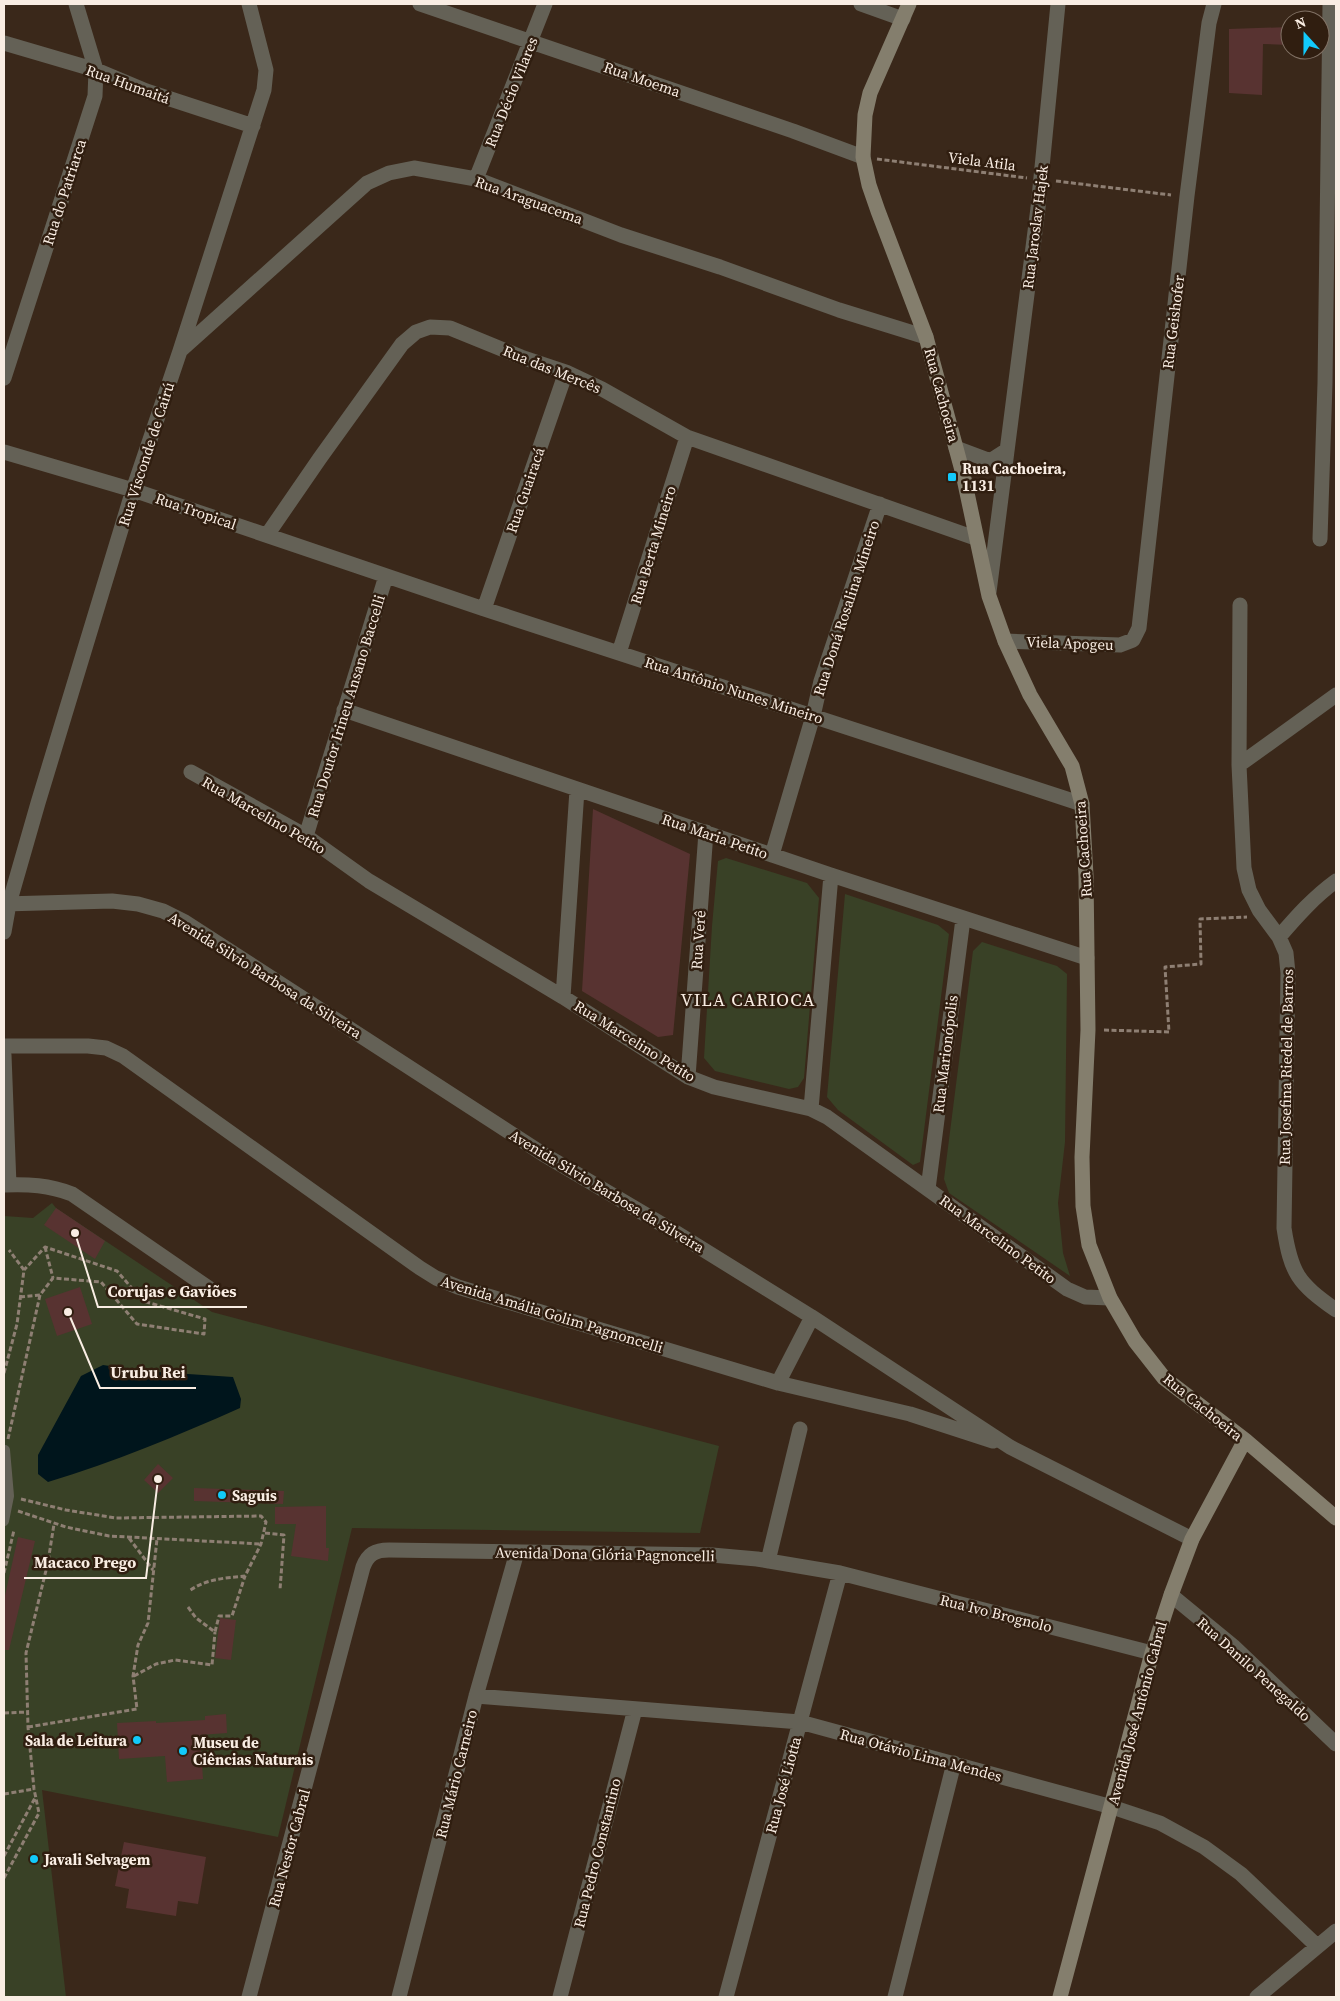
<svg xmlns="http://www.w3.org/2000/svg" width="1340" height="2001" viewBox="0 0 1340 2001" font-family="'Source Serif 4',serif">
<rect width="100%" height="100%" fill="#3a281a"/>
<path fill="#394126" d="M726 858 807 883 819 898 804 1078 798 1087 789 1089 715 1071 704 1058 712 926 718 861Z
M845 894 938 925 949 934 920 1162 913 1165 838 1110 827 1097Z
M982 942 1057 966 1067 974 1065 1142 1058 1203 1063 1253 1070 1276 949 1193 944 1179 973 951Z
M52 1203 56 1208 212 1312 719 1446 700 1533 352 1528 278 1837 42 1790 66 1997H4V1216L33 1218Z"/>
<path fill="#00151c" d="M103 1365 143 1371 233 1377 241 1399 240 1408C177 1436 114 1462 48 1482L38 1474V1455L81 1376Z"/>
<path fill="#583331" d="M1290 27V45L1263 44 1262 95 1229 93V29Z
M593 809 690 854 673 1035 658 1037 582 991Z
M56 1208 105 1241 95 1259 44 1225Z
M80 1287 92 1324 57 1336 45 1299Z
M158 1464 173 1478 158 1493 144 1480Z
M194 1488 284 1491 283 1504 194 1501Z
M326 1506V1548H329L328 1561 291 1556 296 1524H275V1507Z
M18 1537 35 1541 9 1650H4V1600Z
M220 1618 236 1620 231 1660 215 1658Z
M226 1714 227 1733 200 1735 203 1779 167 1782 165 1756 119 1759 117 1723 156 1721V1723L205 1720V1716Z
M124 1842 206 1857 198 1904 178 1901 176 1916 126 1908 129 1889 115 1886Z"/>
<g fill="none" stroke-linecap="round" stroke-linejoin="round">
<path stroke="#8e7f73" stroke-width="3" stroke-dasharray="5 2.5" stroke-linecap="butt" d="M877 159 1027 178
M1056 181 1171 195
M1104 1030 1169 1032 1165 967 1201 964 1200 919 1247 917
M45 1247 53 1278
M20 1297 40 1295 53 1278 101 1282 137 1324 204 1334 205 1319 143 1301 117 1271 45 1247 24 1270
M4 1373 17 1324 24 1270 9 1250
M8 1439 40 1295
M21 1499 66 1510 116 1518 261 1516 266 1522 261 1544 245 1576C224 1578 206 1579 189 1591
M18 1511 66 1527 109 1536 261 1544
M265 1533 284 1535 280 1590
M129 1538 153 1570
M4 1573 14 1530
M188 1607 196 1618 215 1632 219 1616H232L245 1576
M134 1676 156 1664 175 1660 212 1665 215 1632
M4 1713 27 1712
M28 1727 137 1709 133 1676 138 1645 148 1623 157 1539
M4 1794 34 1789
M4 1856 36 1796
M4 1878 39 1813 34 1789 28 1727 26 1653 48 1562 54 1524"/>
<path stroke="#646156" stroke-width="10" d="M4 1521 9 1496 5 1450"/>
<path stroke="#646156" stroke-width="15" d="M420 4 793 131 863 157
M861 4 903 19
M4 43 96 70 146 91 253 126
M476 179 545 4
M181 350 367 183 389 173 414 168 476 179 621 235 720 267 839 310 926 337
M4 378 95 96 96 70 76 4
M956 448 988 460 993 459 1007 450
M4 452 133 490 484 609 1082 804
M267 535 320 458 402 344 416 332 430 327 450 328 521 357 566 372 602 389 687 437 975 538
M1320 539 1325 383 1330 4
M989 592 1038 208 1058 4
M1240 605 1239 765 1244 868 1249 890 1259 910 1279 937 1286 953 1288 973 1284 1228C1291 1274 1298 1283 1336 1310
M484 609 566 372
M1005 641 1120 645 1133 640 1139 628 1187 196 1209 23 1214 4
M619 653 687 437
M344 710 831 875 1087 958
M1239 765 1336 695
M191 772 306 836 369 881 563 997 688 1077 714 1087 811 1109 827 1117 1067 1289 1085 1297 1110 1298
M306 836 386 576
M772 855 813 716 821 681 880 504
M4 904 112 901 138 904 163 911 185 922 543 1154 675 1232 812 1317 1010 1447 1192 1539
M4 932 9 904 38 803 133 490 180 351 264 90 266 70 249 4
M1279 937C1297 916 1314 897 1336 881
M563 997 577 790
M4 1046H88L106 1048 123 1056 420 1268 436 1278 458 1287 778 1383 910 1414 993 1441
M4 1055 9 1185
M688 1077 706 832
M811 1109 831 875
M4 1185C28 1184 49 1185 72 1194L210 1289
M928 1189 963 919
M778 1383 812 1317
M768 1561 800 1429
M1171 1595 1233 1646 1336 1744
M476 1696 800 1722 1112 1807 1160 1823 1204 1847 1241 1874 1317 1946
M249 1997 363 1567C368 1554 375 1550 389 1550L712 1555 757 1559 840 1573 1152 1653
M399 1997 476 1696 517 1552
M560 1997 635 1709
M726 1997 840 1573
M895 1997 954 1763
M1257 1997 1336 1931"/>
<path stroke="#847e6d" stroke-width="15" d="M909 4 870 93 865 115 863 157 869 185 878 211 926 337 963 474 989 596 1005 641 1030 695 1072 766 1082 804 1086 876 1088 1030 1082 1157 1083 1206 1089 1245 1110 1298 1135 1341 1164 1378 1245 1440 1336 1518
M1060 1997 1152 1653 1171 1595 1192 1539 1245 1440"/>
</g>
<g fill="#12cafb" stroke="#301e10" stroke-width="2">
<rect x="947" y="472" width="10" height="10" rx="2.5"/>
<circle cx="222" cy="1495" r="5"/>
<circle cx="137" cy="1740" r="5"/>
<circle cx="183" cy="1751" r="5"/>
<circle cx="34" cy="1859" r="5"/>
</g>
<g text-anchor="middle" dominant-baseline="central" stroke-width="5" stroke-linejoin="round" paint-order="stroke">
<g font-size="15" fill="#f9ede3" stroke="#301e10">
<text transform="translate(642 79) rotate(19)">Rua Moema</text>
<text transform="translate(128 84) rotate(20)">Rua Humaitá</text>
<text transform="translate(511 92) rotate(-68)">Rua Décio Vilares</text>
<text transform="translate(982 161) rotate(7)">Viela Atila</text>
<text transform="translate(64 192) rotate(-72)">Rua do Patriarca</text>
<text transform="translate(529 200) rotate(20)">Rua Araguacema</text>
<text transform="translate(1035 227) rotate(-83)">Rua Jaroslav Hajek</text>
<text transform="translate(1173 322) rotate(-83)">Rua Geishofer</text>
<text transform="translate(552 369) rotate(22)">Rua das Mercês</text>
<text transform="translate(942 395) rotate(75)">Rua Cachoeira</text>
<text transform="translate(146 454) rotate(-72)">Rua Visconde de Cairú</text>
<text transform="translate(525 490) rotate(-71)">Rua Guairacá</text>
<text transform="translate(196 511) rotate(19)">Rua Tropical</text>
<text transform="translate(653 545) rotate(-73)">Rua Berta Mineiro</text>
<text transform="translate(846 608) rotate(-72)">Rua Doná Rosalina Mineiro</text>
<text transform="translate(1070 643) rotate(2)">Viela Apogeu</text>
<text transform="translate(734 690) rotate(18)">Rua Antônio Nunes Mineiro</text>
<text transform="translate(346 706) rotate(-73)">Rua Doutor Irineu Ansano Baccelli</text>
<text transform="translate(264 815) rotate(30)">Rua Marcelino Petito</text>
<text transform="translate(715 836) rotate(19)">Rua Maria Petito</text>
<text transform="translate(1083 849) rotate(-94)">Rua Cachoeira</text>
<text transform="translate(698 940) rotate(-86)">Rua Verê</text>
<text transform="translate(265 975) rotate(32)">Avenida Silvio Barbosa da Silveira</text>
<text transform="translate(635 1041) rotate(32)">Rua Marcelino Petito</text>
<text transform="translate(945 1054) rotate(-83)">Rua Marionópolis</text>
<text transform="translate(1286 1067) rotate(-89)">Rua Josefina Riedel de Barros</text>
<text transform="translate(607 1191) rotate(31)">Avenida Silvio Barbosa da Silveira</text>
<text transform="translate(998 1239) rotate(36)">Rua Marcelino Petito</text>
<text transform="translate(552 1314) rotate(17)">Avenida Amália Golim Pagnoncelli</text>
<text transform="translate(1203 1407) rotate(39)">Rua Cachoeira</text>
<text transform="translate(605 1554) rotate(1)">Avenida Dona Glória Pagnoncelli</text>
<text transform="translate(996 1613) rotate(14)">Rua Ivo Brognolo</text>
<text transform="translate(1254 1669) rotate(42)">Rua Danilo Penegaldo</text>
<text transform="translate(1137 1713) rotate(-75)">Avenida José Antônio Cabral</text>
<text transform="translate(921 1755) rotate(15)">Rua Otávio Lima Mendes</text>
<text transform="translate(456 1774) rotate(-76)">Rua Mário Carneiro</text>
<text transform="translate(783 1785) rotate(-75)">Rua José Liotta</text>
<text transform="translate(289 1848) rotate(-75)">Rua Nestor Cabral</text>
<text transform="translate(597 1853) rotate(-76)">Rua Pedro Constantino</text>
</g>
<g font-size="15" font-weight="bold" fill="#f9ede3" stroke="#301e10" text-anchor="start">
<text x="962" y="468">Rua Cachoeira,<tspan x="962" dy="17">1131</tspan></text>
<text x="232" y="1495">Saguis</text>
<text x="127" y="1740" text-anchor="end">Sala de Leitura</text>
<text x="193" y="1742">Museu de<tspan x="193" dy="17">Ciências Naturais</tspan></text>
<text x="44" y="1859">Javali Selvagem</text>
</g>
<g font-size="18" letter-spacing="1" fill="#f9ede3" stroke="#301e10">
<text x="748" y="999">VILA CARIOCA</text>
</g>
</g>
<path fill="none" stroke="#f9ede3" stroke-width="2" d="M75 1233L98 1307H247M68 1312L100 1388H196M158 1479L146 1578H24"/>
<g fill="#f9ede3" stroke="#301e10" stroke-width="2">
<circle cx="75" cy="1233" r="5"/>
<circle cx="68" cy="1312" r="5"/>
<circle cx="158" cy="1479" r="5"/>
</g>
<g font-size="16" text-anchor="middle" font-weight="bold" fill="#f9ede3" stroke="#301e10" stroke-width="5" stroke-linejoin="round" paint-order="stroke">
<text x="172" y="1297">Corujas e Gaviões</text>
<text x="148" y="1378">Urubu Rei</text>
<text x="85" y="1568">Macaco Prego</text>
</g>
<rect width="1340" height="2001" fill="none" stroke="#f9ede3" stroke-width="10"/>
<g transform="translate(1305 35) rotate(339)"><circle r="24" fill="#301e10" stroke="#807164"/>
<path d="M0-4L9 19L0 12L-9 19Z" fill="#12cafb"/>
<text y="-8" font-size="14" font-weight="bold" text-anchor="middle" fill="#f9ede3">N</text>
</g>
</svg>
